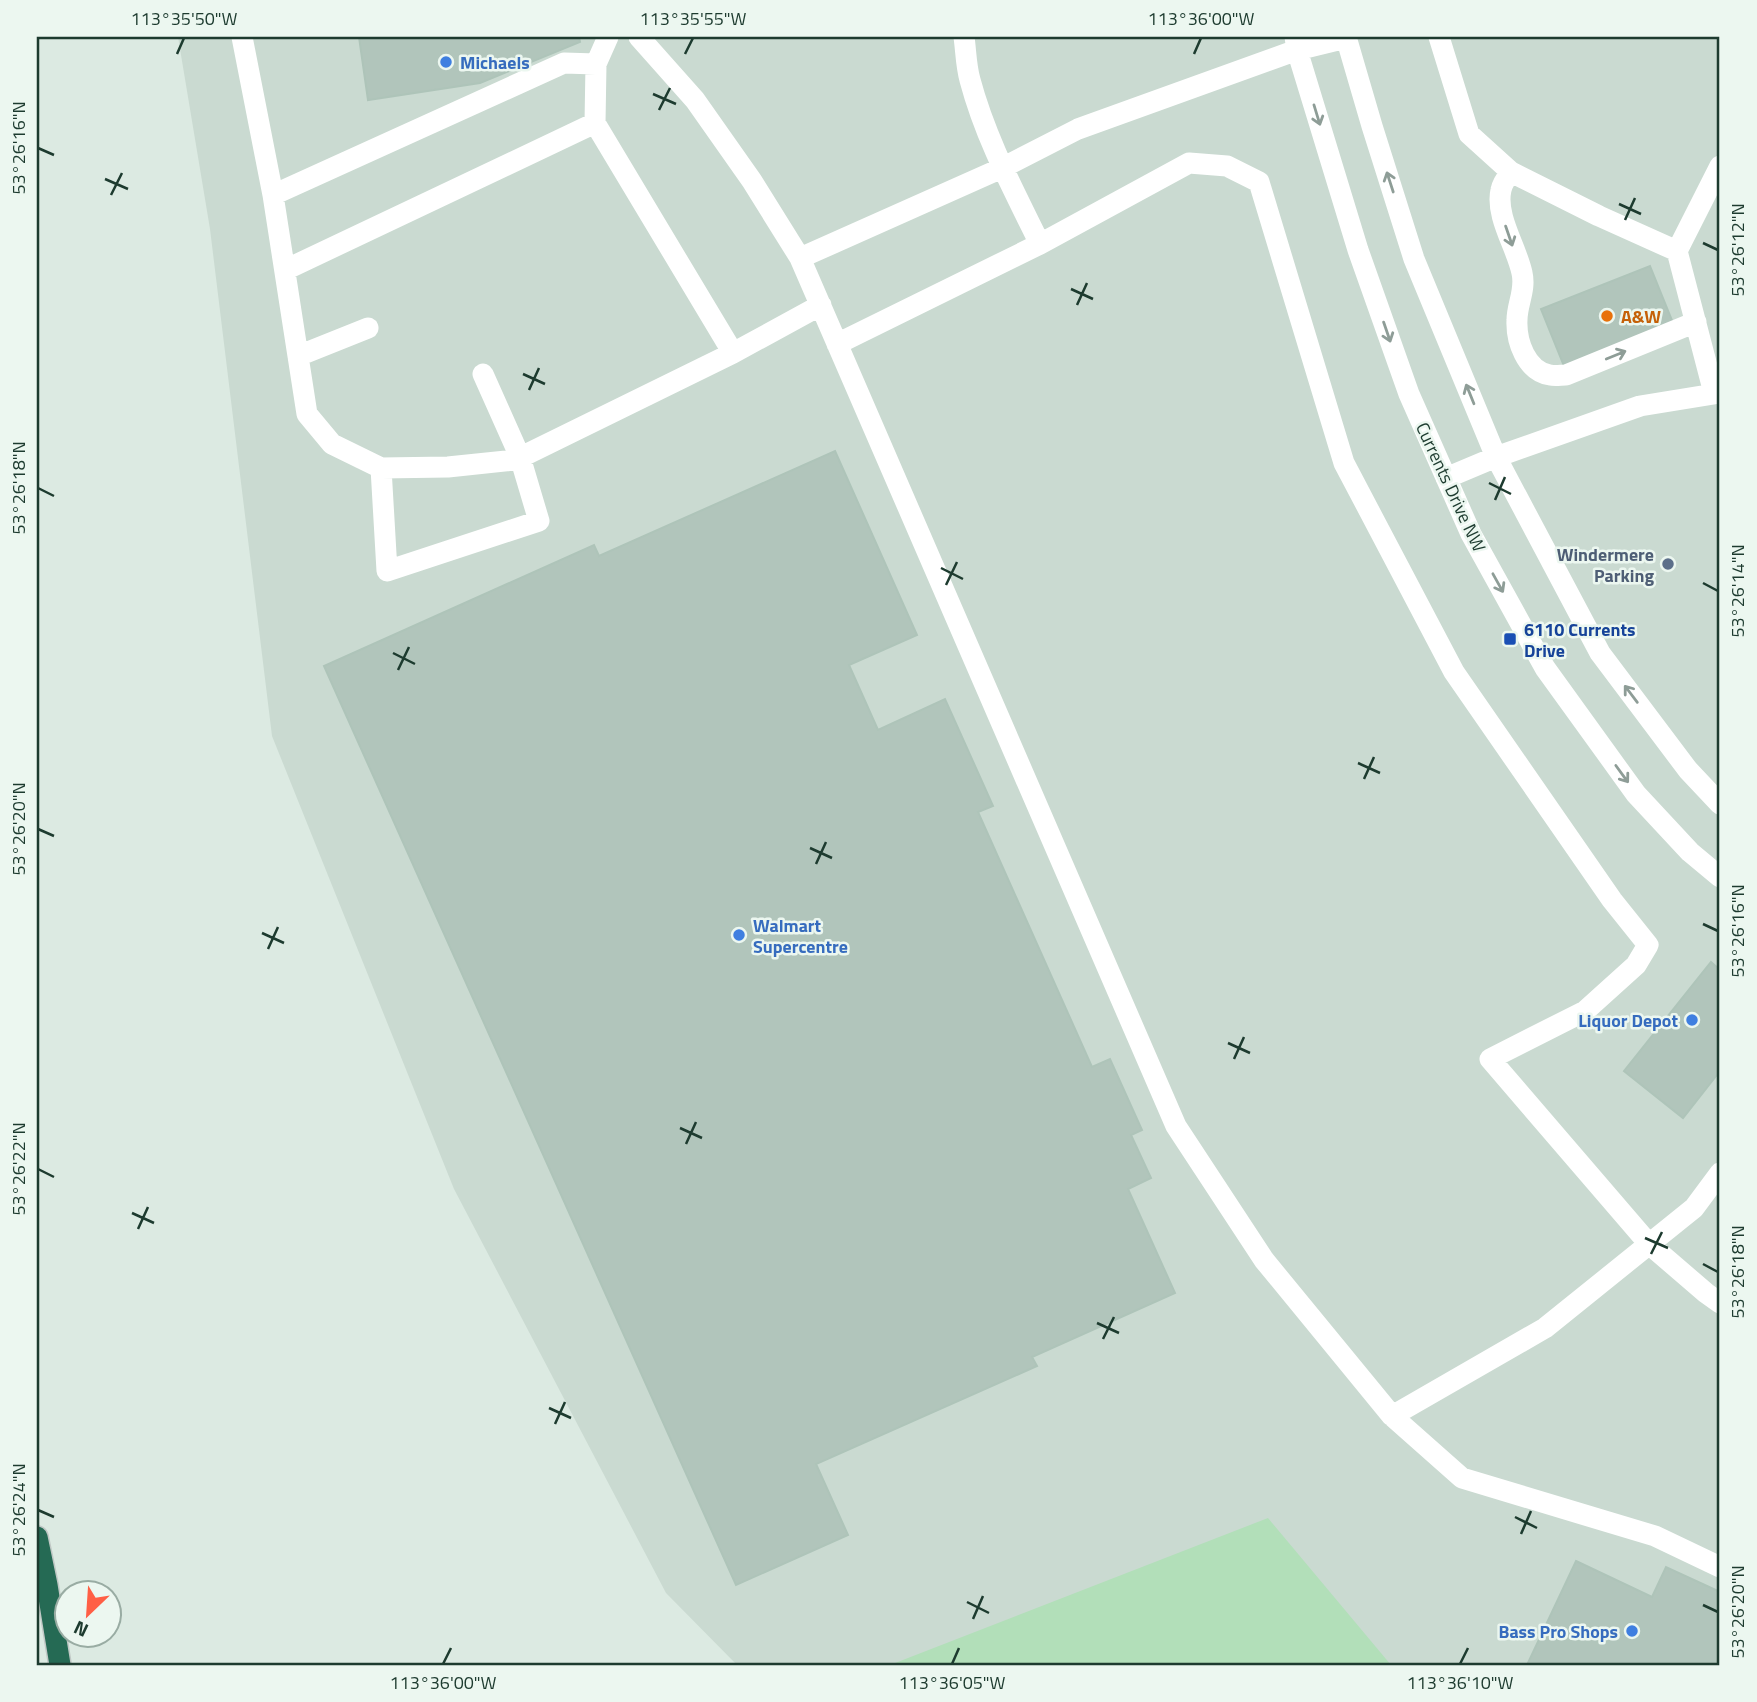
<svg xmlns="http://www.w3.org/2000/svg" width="1757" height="1702" viewBox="0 0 1757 1702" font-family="'Titillium Web',sans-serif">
<rect width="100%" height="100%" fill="#dceae2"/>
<path fill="#cadad1" d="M178 37H1720V1665H737L666 1593 454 1189 272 736 210 229Z"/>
<path fill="#b2dfb9" d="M1268 1518 1391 1665H890Z"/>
<path fill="#b1c5bb" stroke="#aec4b9" stroke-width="2" d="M359 37H579L580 42 480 83 368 100Z
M1650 266 1673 323 1564 366 1541 309Z
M835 451 917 635 849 665 878 730 945 699 993 806 978 812 1092 1067 1110 1059 1142 1130 1131 1135 1151 1178 1128 1189 1175 1293 1032 1357 1037 1366 816 1464 848 1535 736 1585 324 666 594 545 599 556Z
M1711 962 1720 970V1071L1683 1118 1624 1071Z
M1576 1561 1652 1597 1666 1567 1720 1592V1665H1527Z"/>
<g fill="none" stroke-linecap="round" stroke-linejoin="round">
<g stroke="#c0c8c5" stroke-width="24">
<path id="highway" d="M37 1537 47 1585 60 1665"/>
</g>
<path stroke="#fff" stroke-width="21" d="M242 37 273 195 564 63 596 64 608 37
M639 37 695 100 752 181 800 258 1176 1126 1264 1260 1392 1416 1462 1478 1655 1536 1720 1567
M964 37C966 51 966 66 970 80 985 137 1014 191 1040 244L1189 163 1227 166 1259 182 1344 463 1454 672 1612 900 1648 945 1636 965 1585 1011 1490 1059 1649 1244 1706 1293 1720 1303
M1295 37 1297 50 1358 250 1409 394 1471 534 1545 668 1636 794 1690 852 1720 877
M1346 37 1372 126 1414 259 1496 457 1600 653 1688 770 1720 804
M1439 37 1469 134 1511 172 1599 216 1677 251
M596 64 595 123 733 353 821 305
M1511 172C1507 177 1502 184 1501 190 1495 216 1517 248 1522 273 1526 290 1517 304 1517 320 1516 341 1526 371 1550 375 1555 376 1561 375 1566 375L1696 322
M273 195 307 414 332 444 381 468 448 467 515 460 733 353
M800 258 1002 168 1078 129 1297 50 1346 38
M285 270 595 123
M837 344 1040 244
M298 356 368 328
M1714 393 1677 251 1720 166
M381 468 387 571 539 521 520 457 483 374
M1446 478 1496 457 1640 406 1720 393
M1392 1416 1545 1328 1694 1208 1720 1173"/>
<use href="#highway" stroke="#256a54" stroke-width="21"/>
</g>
<defs><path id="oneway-shaft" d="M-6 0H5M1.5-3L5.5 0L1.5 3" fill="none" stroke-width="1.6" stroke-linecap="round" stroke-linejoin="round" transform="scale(1.75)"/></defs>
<g stroke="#8e9d97">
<use href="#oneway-shaft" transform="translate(1317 115) rotate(73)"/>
<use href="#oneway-shaft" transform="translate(1390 182) rotate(-108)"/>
<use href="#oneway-shaft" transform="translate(1509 236) rotate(71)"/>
<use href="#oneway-shaft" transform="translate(1387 332) rotate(71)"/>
<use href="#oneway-shaft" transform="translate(1616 355) rotate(-22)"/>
<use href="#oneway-shaft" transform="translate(1470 394) rotate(-112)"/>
<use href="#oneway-shaft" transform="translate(1498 583) rotate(61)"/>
<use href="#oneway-shaft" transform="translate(1631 694) rotate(-127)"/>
<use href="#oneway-shaft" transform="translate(1622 774) rotate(54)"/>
</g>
<path fill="none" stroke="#1d3b2f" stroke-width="2.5" d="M177 54 184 38M685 54 693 38M1194 54 1201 38M653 94 676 104M659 110 670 88M38 148 54 155M105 179 128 189M111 195 122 173M1619 204 1641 214M1625 220 1635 198M1703 243 1718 250M1071 289 1093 299M1077 305 1087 283M523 374 545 384M529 390 539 368M1489 483 1511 494M38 488 54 496M1495 500 1505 477M941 568 963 579M1703 583 1718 591M946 585 957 562M393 653 415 664M398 670 409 647M1358 763 1380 773M1364 779 1374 757M38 829 54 836M810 848 832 858M816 864 826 842M1703 924 1718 931M262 933 284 943M268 949 278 927M1228 1043 1250 1053M1234 1059 1244 1037M680 1128 702 1138M686 1144 696 1122M38 1169 54 1177M132 1213 154 1223M138 1229 148 1207M1645 1238 1668 1248M1651 1254 1662 1232M1703 1264 1718 1272M1097 1323 1119 1333M1103 1339 1114 1317M549 1408 571 1418M555 1424 565 1402M38 1510 54 1517M1515 1517 1537 1528M1521 1534 1531 1511M967 1602 989 1613M1703 1605 1718 1612M973 1619 983 1596M443 1664 451 1648M952 1664 959 1648M1460 1664 1468 1648"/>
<g fill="#3f7fe0" stroke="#ecf7f0" stroke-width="2.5">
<circle cx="446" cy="62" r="7"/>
<circle cx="739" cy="935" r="7"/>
<circle cx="1692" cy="1020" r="7"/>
<circle cx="1632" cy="1631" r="7"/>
</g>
<circle fill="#e8710a" stroke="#ecf7f0" stroke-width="2.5" cx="1607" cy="316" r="7"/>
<circle fill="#5c6f8a" stroke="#ecf7f0" stroke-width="2.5" cx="1668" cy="564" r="7"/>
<rect fill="#1a4fb4" stroke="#ecf7f0" stroke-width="2.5" x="1503" y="632" width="14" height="14" rx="3.5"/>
<g text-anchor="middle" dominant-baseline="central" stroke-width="5" stroke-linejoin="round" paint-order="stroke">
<g font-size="18" font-weight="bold" fill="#366cbe" stroke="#ecf7f0" text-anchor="start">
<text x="460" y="62">Michaels</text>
<text x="753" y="925">Walmart<tspan x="753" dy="21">Supercentre</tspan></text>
<text x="1678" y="1020" text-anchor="end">Liquor Depot</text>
<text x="1618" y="1631" text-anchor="end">Bass Pro Shops</text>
</g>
<g font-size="18" font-weight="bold" fill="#c56008" stroke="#ecf7f0" text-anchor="start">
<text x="1621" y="316">A&amp;W</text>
</g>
<g font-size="18" fill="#1d3b2f" stroke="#ecf7f0">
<text transform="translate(1451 487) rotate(65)">Currents Drive NW</text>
</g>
<g font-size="18" font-weight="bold" fill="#4e5e75" stroke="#ecf7f0" text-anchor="end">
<text x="1654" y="554">Windermere<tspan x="1654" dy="21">Parking</tspan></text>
</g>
<g font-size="18" font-weight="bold" fill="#164399" stroke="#ecf7f0" text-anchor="start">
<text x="1524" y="629">6110 Currents<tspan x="1524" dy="21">Drive</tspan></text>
</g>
</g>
<rect width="1757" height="1702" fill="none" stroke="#ecf7f0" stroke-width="77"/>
<g transform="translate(88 1614) rotate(205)"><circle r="33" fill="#ecf7f0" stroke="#99aca3" stroke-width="2"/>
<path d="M0-5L12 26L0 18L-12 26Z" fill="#ff5f45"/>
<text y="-10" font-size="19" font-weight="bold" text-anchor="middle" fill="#1d3b2f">N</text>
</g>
<rect x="38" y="38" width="1680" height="1626" fill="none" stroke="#1d3b2f" stroke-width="2.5"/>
<g font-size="18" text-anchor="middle" fill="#1d3b2f">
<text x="184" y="25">113°35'50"W</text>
<text x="693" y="25">113°35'55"W</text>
<text x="1201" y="25">113°36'00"W</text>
<text transform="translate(19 148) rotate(-90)" y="6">53°26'16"N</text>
<text transform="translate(1738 250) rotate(-90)" y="6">53°26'12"N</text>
<text transform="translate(19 488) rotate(-90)" y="6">53°26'18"N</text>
<text transform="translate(1738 591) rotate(-90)" y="6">53°26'14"N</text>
<text transform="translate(19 829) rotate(-90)" y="6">53°26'20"N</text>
<text transform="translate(1738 931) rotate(-90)" y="6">53°26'16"N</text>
<text transform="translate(19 1169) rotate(-90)" y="6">53°26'22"N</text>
<text transform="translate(1738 1272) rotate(-90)" y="6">53°26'18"N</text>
<text transform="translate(19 1510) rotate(-90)" y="6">53°26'24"N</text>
<text transform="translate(1738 1612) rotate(-90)" y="6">53°26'20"N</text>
<text x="443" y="1689">113°36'00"W</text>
<text x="952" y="1689">113°36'05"W</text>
<text x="1460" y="1689">113°36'10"W</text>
</g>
</svg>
